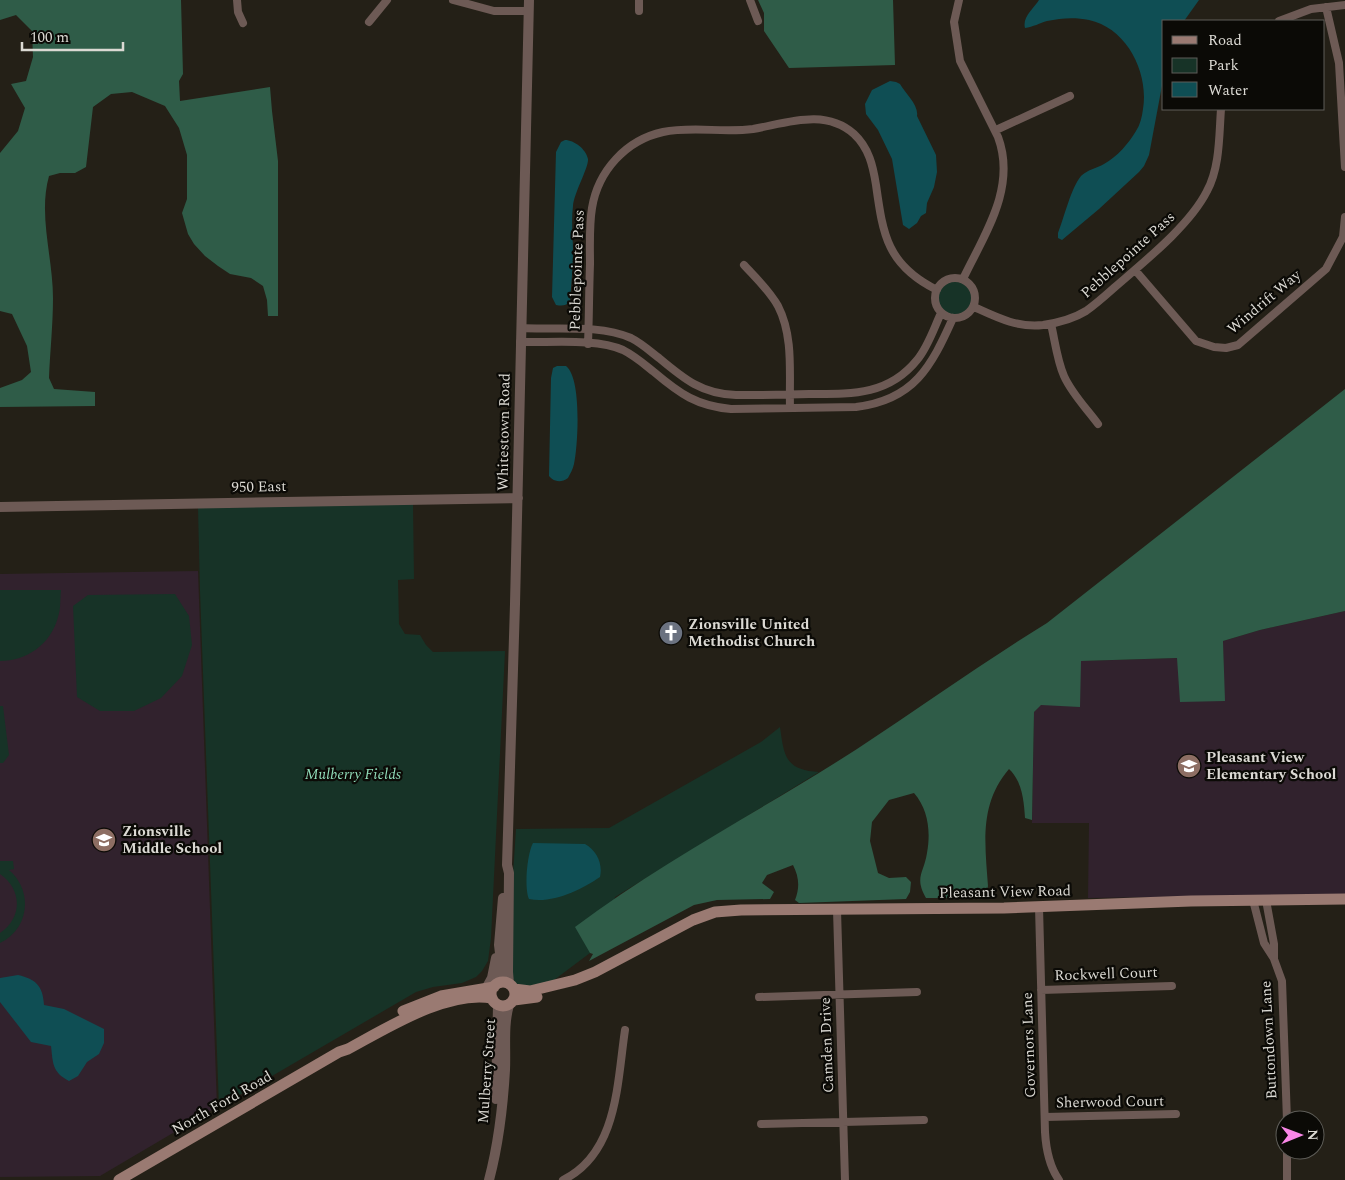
<svg xmlns="http://www.w3.org/2000/svg" width="1345" height="1180" viewBox="0 0 1345 1180" font-family="Spectral,serif">
<rect width="100%" height="100%" fill="#242017"/>
<path fill="#31222d" d="M198 571 217 1107 100 1176 0 1177V574Z
M1345 611V894L1088 898 1089 823H1032L1034 712 1081 661 1177 658 1224 701 1223 641 1260 630Z"/>
<path fill="#173327" d="M938 298a17 17 0 1 1 34 0a17 17 0 1 1-34 0Z
M413 503 414 579 398 580 399 624 405 634 420 635 426 645 433 652 505 651 491 938 488 961 482 971 476 977 462 983 433 987 416 992 219 1107 200 591 198 508Z
M0 590H61C60 598 61 609 58 617 51 644 27 661 0 661Z
M175 594 189 616 192 645 182 676 161 698 134 711H100L77 697 73 606 88 595Z
M0 706H3L9 755 3 763H0Z
M780 727C784 756 785 770 819 772L615 897 606 941 546 986 518 987 511 976 513 874 516 829 609 828 761 742Z
M0 861H13L14 869 9 870C33 890 30 929 0 943V933C23 918 22 889 0 874Z"/>
<path fill="#2f5c48" d="M0 0H181L183 74 179 81 180 101 270 87 272 111 278 161V316H268L267 300 263 286 251 278 230 274 218 266 205 256 194 244 188 234 182 213 187 199V155L179 128 165 106 132 92 111 94 93 107 86 167 75 173H60L49 176C38 215 53 258 53 298 53 325 50 352 49 378L54 389 95 392V406L0 407V388L22 380 31 372 27 346 12 314 0 311V153L18 131 25 108 11 84 26 81 33 57 32 31 16 15 0 20Z
M758 0H893L895 65 789 68 764 31V13Z
M1345 389V611L1260 630 1223 641 1225 701 1180 702 1177 658 1081 661 1080 707 1041 705 1034 712 1032 820 1025 818C1024 801 1022 781 1009 769 979 804 985 844 988 886L986 895 978 898H926C914 877 924 873 927 853 931 831 928 809 914 793L889 800 872 822 870 841 878 873 889 878 906 877 911 882 910 892 906 899 799 903 795 900C800 887 799 877 793 865L767 875 762 883 774 892 770 899 717 900 694 905 589 961 593 954 590 953 575 927C664 860 764 809 857 749 921 707 982 663 1047 623Z"/>
<path fill="#0f4e54" d="M1039 0H1199L1184 21H1164V75L1149 155 1144 166 1139 172 1099 209 1062 240 1058 238V233C1064 218 1071 188 1081 176 1087 170 1097 168 1104 164 1117 157 1129 143 1136 131 1140 125 1142 117 1143 109 1149 73 1127 28 1089 20 1075 17 1061 18 1047 21 1040 23 1033 27 1025 28 1022 17 1034 8 1039 0Z
M890 81 896 82 900 84C905 93 919 105 917 116L936 155 937 172 934 187 927 203 926 213 921 216 917 223 909 229 903 225 892 159 878 130 866 114 865 104 872 90Z
M565 140C574 140 586 149 588 159 589 167 574 193 573 206 571 221 573 236 573 252 573 268 571 286 570 302 565 306 562 306 556 305L552 297 556 152 561 142Z
M557 366H566C582 378 578 446 574 464 573 469 570 474 568 478 561 483 554 482 549 476L551 378 553 368Z
M533 843 585 844C597 851 603 864 600 877 581 890 552 904 529 899 524 888 527 854 533 843Z
M18 975C36 979 43 986 44 1005L64 1009 104 1029V1043L99 1054 87 1062 78 1076 69 1081C52 1072 53 1063 51 1046L31 1042 0 1002V978Z"/>
<g fill="none" stroke-linecap="round" stroke-linejoin="round">
<path stroke="#6d5a55" stroke-width="8" d="M237 0 238 12 243 23
M453 0 494 11H528
M750 0 758 21
M959 0 954 22 960 61 998 137C1017 188 984 235 963 279
M1326 7 1339 63 1345 167
M639 11V0
M1279 21 1311 9 1345 5
M369 22 387 0
M996 130 1070 96
M744 265C756 278 769 290 778 306 794 337 789 375 790 408
M1135 270 1196 341 1214 347 1226 348 1238 345 1326 269 1343 237 1345 217
M935 298a20 20 0 1 1 40 0a20 20 0 1 1-40 0Z
M974 307C996 317 1017 328 1043 325 1057 323 1073 319 1086 311 1096 304 1106 295 1115 287 1145 261 1190 225 1207 191 1220 167 1219 136 1221 109
M1051 324C1055 341 1057 360 1064 376 1072 394 1087 409 1098 424
M521 328C555 330 599 324 631 338 641 343 650 351 659 358 684 379 702 394 736 395 760 395 785 395 809 394 850 394 888 396 917 360 928 347 934 328 941 313
M520 342C550 343 596 338 623 350 635 356 644 364 654 372 680 394 697 406 731 409L856 407C914 400 931 367 953 318
M588 344C589 317 589 291 590 264 590 246 589 226 592 208 598 171 626 140 663 132 692 126 723 133 753 129 787 123 825 108 854 134 869 148 873 166 876 185 883 235 887 265 937 290
M1253 900 1264 943 1273 957
M1266 900 1274 944V959L1282 981 1287 1120
M1039 907 1045 1132C1046 1149 1049 1166 1059 1180
M837 910 845 1180
M1041 990 1172 986
M759 997 917 992
M1045 1117 1176 1114
M761 1124 924 1120
M1287 1150V1180
M563 1180C618 1153 617 1083 625 1030"/>
<path stroke="#6d5a55" stroke-width="10" d="M0 507 518 498
M499 983 502 970 499 945 503 898
M509 984 508 972 509 873 507 865 515 604 529 0
M486 989 492 978 496 958
M496 1099 498 1005
M489 1180C498 1146 503 1105 505 1070 506 1048 503 1025 509 1005"/>
<path stroke="#9a7a72" stroke-width="11" d="M491 994a12 12 0 1 1 24 0a12 12 0 1 1-24 0Z
M514 989 530 991 575 980 595 972 693 920 715 912 741 910 1004 908 1191 901 1345 899
M514 1000 537 997
M403 1011 441 996 494 987
M119 1180 339 1052 348 1049C387 1028 447 990 492 998"/>
</g>
<defs>
<g id="church-disc" transform="scale(1.25)"><circle r="9.5" fill="#6b7280" stroke="#0b0a06"/><path d="M-1.2-6h2.4v3.5h3.3v2.4h-3.3V6h-2.4V-.1h-3.3v-2.4h3.3Z" fill="#fff"/></g>
<g id="school-disc" transform="scale(1.25)"><circle r="9.5" fill="#8d6e63" stroke="#0b0a06"/><path d="M0-5L7-2L0 1L-7-2ZM-4 1L0 2.5L4 1V4Q0 6-4 4Z" fill="#fff"/></g>
</defs>
<g fill-rule="evenodd">
<use href="#church-disc" x="671" y="633"/>
<use href="#school-disc" x="1189" y="766"/>
<use href="#school-disc" x="104" y="840"/>
</g>
<g text-anchor="middle" dominant-baseline="central" stroke-width="4.5" stroke-linejoin="round" paint-order="stroke">
<g font-size="15" fill="#dbd9d3" stroke="#0b0a06">
<text transform="translate(1128 255) rotate(-42)">Pebblepointe Pass</text>
<text transform="translate(577 270) rotate(-88)">Pebblepointe Pass</text>
<text transform="translate(1264 302) rotate(-40)">Windrift Way</text>
<text transform="translate(504 432) rotate(-89)">Whitestown Road</text>
<text transform="translate(259 487) rotate(-1)">950 East</text>
<text transform="translate(1005 892) rotate(-1)">Pleasant View Road</text>
<text transform="translate(1106 974) rotate(-2)">Rockwell Court</text>
<text transform="translate(1269 1040) rotate(-93)">Buttondown Lane</text>
<text transform="translate(827 1045) rotate(-92)">Camden Drive</text>
<text transform="translate(1029 1045) rotate(-92)">Governors Lane</text>
<text transform="translate(487 1071) rotate(-86)">Mulberry Street</text>
<text transform="translate(1110 1102) rotate(-1)">Sherwood Court</text>
<text transform="translate(222 1103) rotate(-30)">North Ford Road</text>
</g>
<g font-size="15" font-weight="bold" fill="#dbd9d3" stroke="#0b0a06" text-anchor="start">
<text x="688" y="624">Zionsville United<tspan x="688" dy="17">Methodist Church</tspan></text>
<text x="1206" y="757">Pleasant View<tspan x="1206" dy="17">Elementary School</tspan></text>
<text x="122" y="831">Zionsville<tspan x="122" dy="17">Middle School</tspan></text>
</g>
<g font-size="15" font-style="italic" fill="#90dbb8" stroke="#0b0a06">
<text x="353" y="774">Mulberry Fields</text>
</g>
</g>
<rect x="1162" y="20" width="162" height="90" fill="#0b0a06" stroke="#5e5d58"/>
<rect x="1172" y="36" width="25" height="8" fill="#9a7a72" stroke="#5e5d58"/>
<text x="1208" y="45" font-size="15" fill="#dbd9d3">Road</text>
<rect x="1172" y="58" width="25" height="15" fill="#173327" stroke="#5e5d58"/>
<text x="1208" y="70" font-size="15" fill="#dbd9d3">Park</text>
<rect x="1172" y="82" width="25" height="15" fill="#0f4e54" stroke="#5e5d58"/>
<text x="1208" y="95" font-size="15" fill="#dbd9d3">Water</text>
<g transform="translate(1300 1135) rotate(89)"><circle r="24" fill="#0b0a06" stroke="#5e5d58"/>
<path d="M0-4L9 19L0 12L-9 19Z" fill="#fa87e8"/>
<text y="-8" font-size="14" font-weight="bold" text-anchor="middle" fill="#dbd9d3">N</text>
</g>
<path d="M22 42v8h101v-8" fill="none" stroke="#dbd9d3" stroke-width="2.5"/>
<text x="30" y="42" font-size="15" fill="#dbd9d3" stroke="#0b0a06" stroke-width="4" paint-order="stroke">100 m</text>
</svg>
